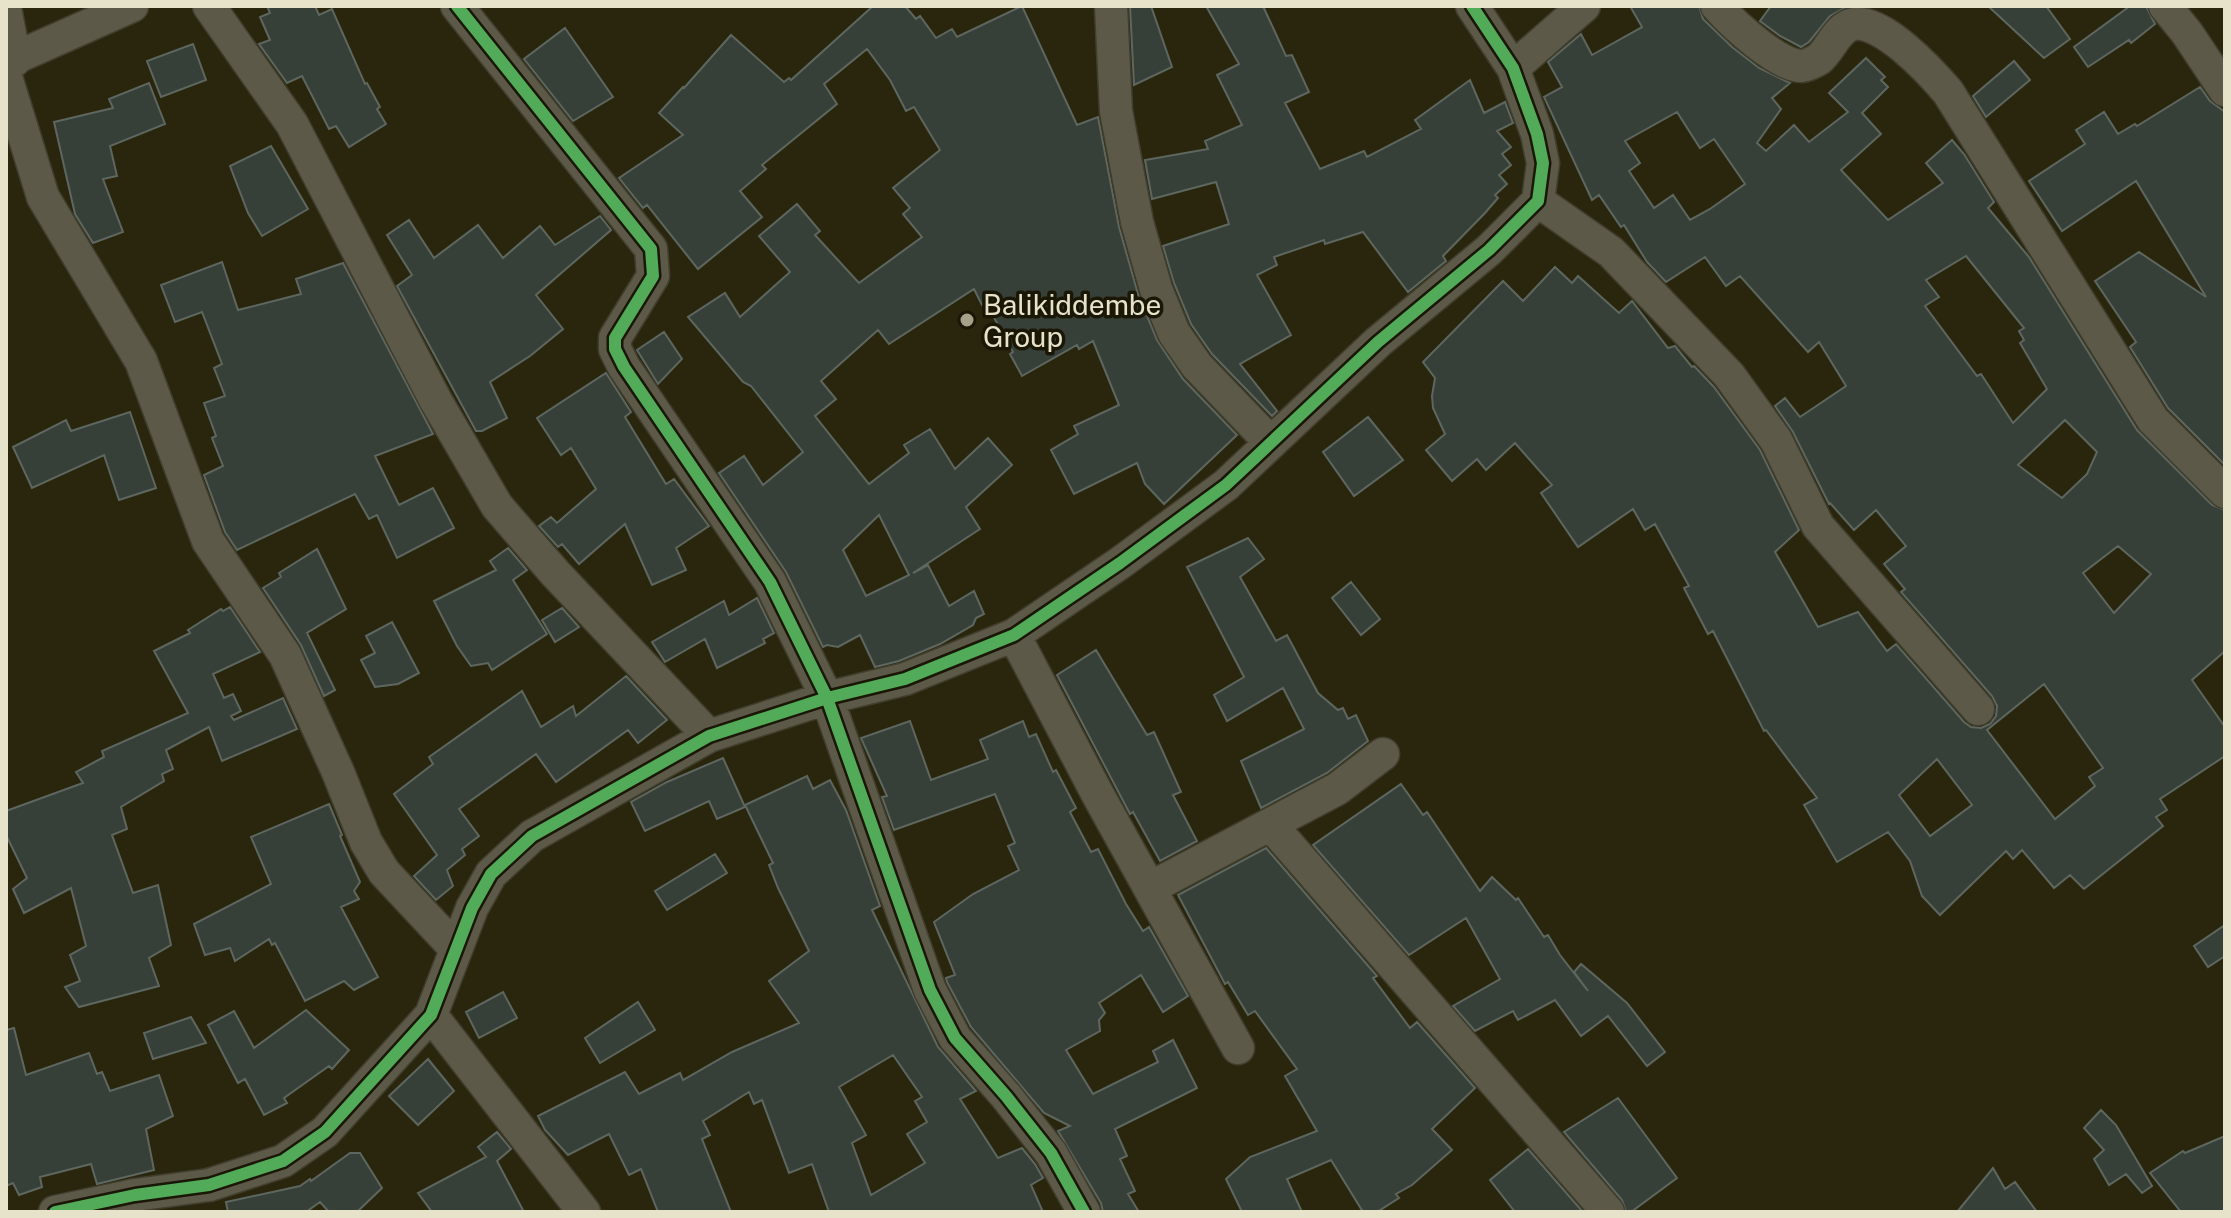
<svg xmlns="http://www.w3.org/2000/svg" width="2231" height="1218" viewBox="0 0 2231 1218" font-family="'Public Sans',sans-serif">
<rect width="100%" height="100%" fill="#2a260d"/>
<path fill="#374038" stroke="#5e675f" stroke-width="2" fill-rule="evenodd" d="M267 6H315L319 15 332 9 365 84 367 83 380 107 377 109 386 124 349 147 336 126 329 129 302 76 287 83 259 44 270 40 260 17 270 13Z
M873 6H905L916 19 920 16 936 38 952 29 957 37 1022 6 1077 125 1098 117 1119 227 1138 294 1157 340 1183 379 1237 435 1164 504 1145 484 1137 463 1074 494 1051 450 1078 434 1074 426 1119 405 1093 341 1079 349 1077 345 1022 376 1010 354 1013 352 986 303 982 305 974 289 889 344 878 330 821 381 836 399 815 416 869 484 909 453 904 445 930 429 955 469 988 438 1012 465 966 507 980 529 913 573 928 565 949 606 974 591 984 614 976 618 973 625 940 644 899 661 875 667 860 635 838 647 827 645 823 647 786 572 719 473 744 456 763 485 803 452 751 386 743 382 688 317 725 293 740 317 790 272 759 236 797 204 820 231 815 235 859 283 922 237 903 214 910 208 893 188 940 150 914 107 906 111 890 80 867 49 824 84 837 104 762 165 766 169 740 191 762 217 698 269 647 205 643 208 619 178 683 135 659 113 683 87 684 88 731 35 784 82 789 78 791 80ZM879 515 909 575 866 596 843 550Z
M1130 6H1151L1172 67 1134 85Z
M1206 6H1263L1286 56 1292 55 1309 92 1285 103 1320 169 1364 151 1367 157 1421 129 1415 120 1470 80 1484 113 1505 102 1513 123 1497 131 1511 147 1502 154 1511 165 1499 175 1507 184 1495 195 1498 198 1485 213 1443 256 1446 261 1408 292 1363 232 1325 244 1324 240 1274 257 1277 265 1257 275 1291 335 1240 364 1277 411 1272 416 1212 354 1191 324 1174 283 1163 246 1229 224 1216 182 1152 199 1145 160 1208 149 1205 141 1242 125 1217 75 1239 64Z
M1630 6H1699L1703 19 1732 47 1759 68 1790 83 1772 98 1781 109 1757 143 1766 151 1794 125 1809 142 1848 112 1829 93 1866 58 1885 77 1881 80 1888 87 1862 113 1881 134 1841 170 1888 220 1943 183 1926 163 1952 140 1964 154 1994 202 1988 208 2029 257 2137 430 2212 505 2225 510V651L2192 680 2225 727V756L2160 799 2167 810 2156 817 2163 826 2084 889 2070 875 2054 888 2022 850 2013 859 2006 851 1940 915 1922 896 1910 861 1888 832 1837 862 1804 805 1817 798 1766 730 1764 731 1713 631 1708 634 1684 588 1689 586 1655 524 1645 530 1633 509 1578 547 1541 493 1552 485 1515 443 1486 470 1477 459 1452 481 1426 450 1445 434 1433 408 1432 396 1435 378 1423 362 1503 281 1523 301 1555 267 1572 283 1578 276 1619 313 1632 301 1668 348 1675 346 1692 367 1694 366 1714 387 1760 450 1799 530 1775 552 1818 627 1858 612 1887 651 1896 644 1964 722 1971 727 1981 728 1990 724 1996 716 1997 706 1992 696 1901 592 1905 589 1884 564 1906 546 1876 510 1854 530 1830 503 1829 504 1793 432 1775 406 1785 398 1800 417 1846 386 1819 342 1808 352 1740 276 1726 286 1705 257 1666 282 1647 262 1624 225 1621 227 1599 195 1592 200 1544 97 1562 87 1548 62 1581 34 1592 55 1642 27ZM1677 112 1700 148 1714 139 1745 184 1710 209 1690 220 1673 195 1654 208 1629 171 1640 163 1625 141ZM1966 256 2024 328 2019 331 2024 340 2020 343 2047 389 2013 423 1981 374 1977 376 1925 306 1939 297 1926 280ZM2065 420 2097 452 2087 474 2062 498 2018 465ZM2118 546 2151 574 2114 613 2083 573ZM2044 684 2103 768 2089 777 2095 786 2055 819 1987 730ZM1937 759 1972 805 1930 836 1899 795Z
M1771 6H1848L1830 16 1809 42 1801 47 1780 36 1760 21Z
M1988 6H2046L2070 39 2044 58Z
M2130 6H2146L2155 24 2131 43 2129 40 2088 67 2074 47Z
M565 28 613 97 573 121 524 59Z
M193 44 206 80 161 97 147 61Z
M2014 61 2030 80 1986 117 1973 96Z
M149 83 165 124 110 146 117 176 103 179 123 232 93 243 75 214 54 122 113 108 109 99Z
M2200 87 2210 101 2225 112V465L2168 408 2130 347 2136 342 2095 281 2139 252 2206 297 2136 181 2062 231 2029 181 2085 144 2076 130 2104 112 2118 134 2135 124 2137 126Z
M271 146 308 209 262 236 248 213 230 166Z
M600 216 611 230 536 295 563 329 530 356 490 382 507 418 482 431H476L397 286 412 275 387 235 409 220 434 258 478 225 503 258 540 226 555 245Z
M222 262 238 310 301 294 296 279 343 263 433 434 375 456 399 505 433 488 454 528 397 558 377 515 369 519 355 494 237 550 225 532 204 475 223 466 212 438 216 436 204 403 225 396 214 368 222 364 202 312 175 322 161 285Z
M664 332 682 359 658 384 637 350Z
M606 373 631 412 625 417 666 484 674 479 709 526 676 548 686 570 652 585 625 524 579 564 562 544 558 547 539 526 551 517 557 523 596 489 571 448 561 455 537 418Z
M130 412 156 488 119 500 104 455 32 488 13 447 66 420 71 431Z
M1368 417 1403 460 1354 496 1323 452Z
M1248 538 1264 559 1240 577 1276 641 1287 635 1318 693 1338 710 1343 708 1348 719 1356 715 1368 741 1327 773 1261 808 1241 761 1304 729 1283 688 1227 721 1214 695 1244 677 1187 567Z
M508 548 527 570 513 580 547 634 492 670 488 663 471 666 457 646 434 601 496 570 490 561Z
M317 549 346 609 307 633 335 690 324 696 301 645 263 588 281 577 279 573Z
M1351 582 1380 619 1361 635 1332 598Z
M757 598 774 633 763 639 765 643 717 668 705 639 665 662 652 642 724 601 729 615Z
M230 607 260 652 213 674 224 698 233 694 241 711 231 716 234 720 283 698 297 729 222 761 209 727 166 750 173 769 162 774 164 781 121 807 127 829 112 835 133 893 158 885 171 945 149 958 159 986 79 1007 65 987 80 981 70 955 86 946 71 888 24 913 13 889 27 878 6 835V811L83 783 76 772 104 757 102 751 188 713 154 651 190 633 188 630 221 609 223 611Z
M562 608 579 627 555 642 542 620Z
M392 622 419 673 398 684 375 687 361 660 375 653 366 636Z
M1096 650 1147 735 1154 732 1181 792 1173 795 1197 841 1160 861 1133 812 1130 814 1057 675Z
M626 676 667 720 638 743 628 730 556 782 536 754 459 809 479 836 462 849 465 855 447 870 453 886 436 900 414 876 437 855 394 794 433 764 429 757 522 691 541 727 573 706 576 716Z
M910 721 931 780 988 759 980 740 1023 721 1029 737 1036 734 1053 772 1056 770 1076 808 1070 812 1091 852 1098 849 1126 904 1143 931 1149 927 1188 996 1163 1012 1141 975 1099 1003 1105 1013 1099 1020 1100 1031 1066 1050 1093 1094 1158 1062 1153 1051 1173 1040 1197 1088 1115 1129 1127 1156 1120 1159 1135 1191 1128 1194 1139 1212H1103L1101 1203 1058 1131 1070 1126 1044 1113 971 1027 947 982 946 978 955 975 934 922 973 894 1019 870 1008 846 1015 843 995 794 894 830 882 797 887 796 861 738Z
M723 758 745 807 717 819 709 801 645 831 631 802 667 782Z
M807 776 813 789 830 780 846 810 880 906 872 910 938 1047 976 1091 960 1099 998 1158 1022 1148 1035 1164 1043 1178 1031 1185 1043 1212H829L812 1164 789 1173 762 1100 754 1104 749 1092 703 1121 710 1135 702 1139 731 1212H658L641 1169 629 1175 609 1134 568 1155 545 1130 538 1116 625 1072 639 1094 680 1073 683 1080 732 1052 799 1023 769 981 809 951 778 888 769 865 773 863 745 805ZM893 1055 922 1097 915 1101 927 1122 907 1134 925 1163 871 1195 852 1143 866 1135 839 1087Z
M1401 784 1423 815 1427 812 1480 891 1492 877 1516 900 1518 898 1544 937 1548 935 1560 955 1588 991 1574 972 1581 964 1627 1003 1665 1052 1647 1066 1608 1016 1581 1036 1555 1000 1518 1020 1513 1011 1475 1031 1453 1006 1500 979 1466 918 1409 955 1313 845Z
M329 804 342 835 340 836 360 882 354 891 359 899 341 907 378 977 354 990 344 981 305 1001 275 943 272 945 269 939 235 961 230 948 205 955 194 924 271 884 251 837Z
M1266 848 1377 976 1373 978 1410 1028 1417 1022 1475 1088 1432 1129 1452 1150 1412 1185 1396 1194 1399 1198 1377 1212H1363L1331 1160 1287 1179 1302 1212H1242L1226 1179 1250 1157 1317 1131 1285 1076 1297 1069 1255 1011 1248 1015 1228 982 1225 984 1178 895Z
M715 854 727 873 667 910 655 891Z
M2225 925V956L2208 967 2194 946Z
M503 992 517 1018 479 1038 466 1012Z
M638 1002 655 1030 600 1063 585 1038Z
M306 1010 349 1050 332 1069 329 1066 284 1098 287 1103 264 1115 245 1079 238 1083 208 1025 234 1011 254 1048Z
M191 1017 206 1043 153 1059 144 1033Z
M14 1028 26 1075 89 1053 97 1074 102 1072 110 1091 159 1075 173 1116 146 1129 154 1170 97 1184 91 1164 40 1177 42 1187 19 1195 13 1183 6 1186V1030Z
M428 1059 454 1091 418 1125 389 1096Z
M1618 1098 1677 1178 1631 1212H1626L1622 1200 1564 1132Z
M2101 1110 2116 1125 2152 1186 2142 1193 2126 1174 2109 1185 2094 1159 2104 1150 2084 1128Z
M497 1132 511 1149 497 1161 524 1212H432L418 1193 486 1157 478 1147Z
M2225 1136V1212H2181L2150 1173 2183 1151 2185 1153Z
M1528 1149 1583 1212H1515L1490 1180Z
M350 1153H360L382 1188 357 1212H329L320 1202 306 1212H228L226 1202 300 1186 310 1179 311 1181Z
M1993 1168 2005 1189 2015 1182 2037 1212H1957Z"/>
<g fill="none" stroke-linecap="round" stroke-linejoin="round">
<g stroke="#413e2e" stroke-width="35">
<path id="street" d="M209 6 292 124 436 401 497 506 555 573 709 736
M457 6 651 249 653 276 615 338V349L624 367 770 582 827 698 930 990 955 1038 1006 1096 1051 1153 1084 1212
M1111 6 1116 111 1137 222 1156 289 1174 333 1197 366 1271 443
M1717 6C1732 23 1779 67 1802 66 1806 66 1816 61 1819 59 1831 49 1837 27 1854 24 1883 20 1930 71 1948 92L2153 420 2225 492
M2165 6 2187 33 2225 90
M6 13 15 60
M6 62 132 6
M1513 68 1584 6
M6 77 43 197 141 361 208 541 285 655 338 772 366 842 384 872 456 949
M1538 201 1611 252 1729 375 1776 440 1818 526 1978 709
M1014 635 1098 795 1238 1048
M1271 825 1608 1212
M1150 888 1337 789 1383 754
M431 1015 584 1212
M55 1212 135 1195 209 1185 283 1161 325 1132 431 1015 472 908 491 874 532 836 709 736 827 698 905 679 1014 635 1120 563 1226 485 1378 342 1489 250 1538 201 1543 163 1537 134 1513 68 1472 6"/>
</g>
<use href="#street" stroke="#5c5948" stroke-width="32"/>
<g stroke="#1b1706" stroke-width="17">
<path id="cycleway" d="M457 6 651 249 653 276 615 338V349L624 367 770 582 827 698 930 990 955 1038 1006 1096 1051 1153 1084 1212
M55 1212 135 1195 209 1185 283 1161 325 1132 431 1015 472 908 491 874 532 836 709 736 827 698 905 679 1014 635 1120 563 1226 485 1378 342 1489 250 1538 201 1543 163 1537 134 1513 68 1472 6"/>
</g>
<use href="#cycleway" stroke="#51ab58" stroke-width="12"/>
</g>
<circle fill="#a5a188" stroke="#1b1706" stroke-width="3" cx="967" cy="320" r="8"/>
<g text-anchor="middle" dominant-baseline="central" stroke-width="7" stroke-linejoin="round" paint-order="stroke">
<g font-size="28" fill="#e7e3cb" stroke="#1b1706" text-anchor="start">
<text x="983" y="304">Balikiddembe<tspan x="983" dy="32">Group</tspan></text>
</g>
</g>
<rect width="2231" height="1218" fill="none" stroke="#e7e3cb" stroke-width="16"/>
</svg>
